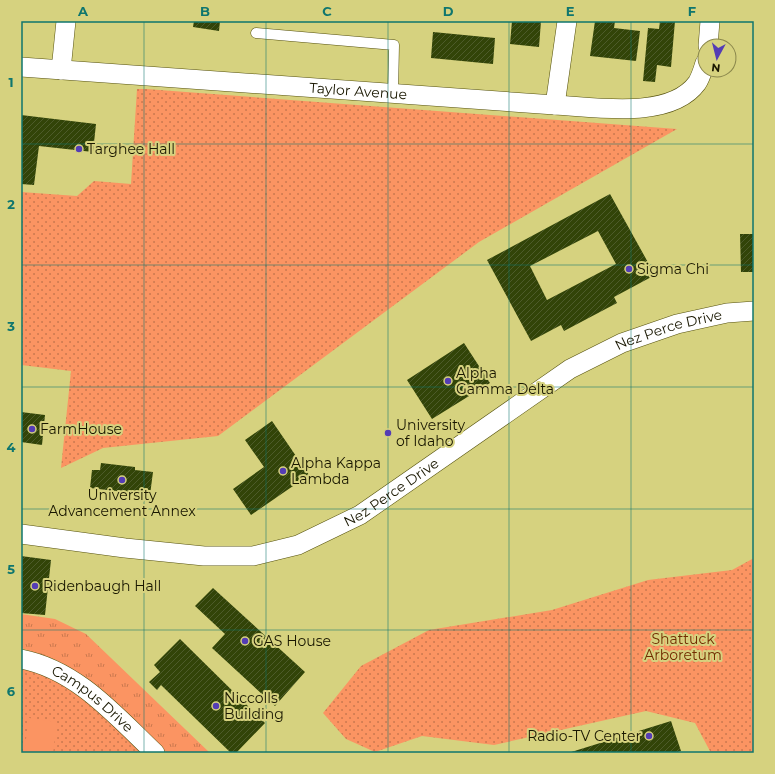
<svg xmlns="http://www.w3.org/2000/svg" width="775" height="774" viewBox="0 0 775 774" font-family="Montserrat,sans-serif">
<defs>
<pattern id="grass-tufts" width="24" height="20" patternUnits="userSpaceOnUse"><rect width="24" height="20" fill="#fb9462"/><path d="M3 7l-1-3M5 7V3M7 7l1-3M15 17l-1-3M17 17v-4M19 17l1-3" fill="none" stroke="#ca784e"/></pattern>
<pattern id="park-dots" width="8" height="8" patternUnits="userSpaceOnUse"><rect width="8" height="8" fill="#fb9462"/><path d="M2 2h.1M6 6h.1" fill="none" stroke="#ca784e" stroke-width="1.8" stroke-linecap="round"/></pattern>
<pattern id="building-hatch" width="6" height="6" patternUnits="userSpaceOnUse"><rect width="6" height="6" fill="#324408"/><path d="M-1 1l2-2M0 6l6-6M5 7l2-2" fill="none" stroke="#4d5b2a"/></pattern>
</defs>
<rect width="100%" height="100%" fill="#d6d27f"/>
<path fill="url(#grass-tufts)" d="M21 614 55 619 86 634 210 753H167L101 689 56 660 21 648Z"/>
<path fill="url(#park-dots)" d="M137 89H146L677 129 479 242 218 436 103 448 61 468 71 371 21 365V192L77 196 94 181 131 184Z
M754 558V753H711L695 723 646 711 494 745 422 736 375 752 346 739 323 713 361 666 429 630 552 610 648 580 732 570Z
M21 659 48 667 155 753H21Z"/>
<path fill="#fb9462" d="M29 718 57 722 53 753H24Z"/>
<path fill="url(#building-hatch)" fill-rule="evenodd" d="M194 21H220L219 31 193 27Z
M512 21H541L539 47 510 44Z
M595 21H615L614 28 640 31 636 61 590 56Z
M660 21H675L671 67 657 65 655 82 643 81 648 28 659 29Z
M433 32 495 38 493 64 431 58Z
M21 115 96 124 93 152 39 146 34 185 21 184Z
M610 194 655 275 614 297 617 303 564 331 561 325 531 341 487 260ZM598 231 616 264 547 300 530 266Z
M740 234H754V272H741Z
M464 343 490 383 432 419 407 380Z
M21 412 45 415 42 445 21 442Z
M272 421 309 475 251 515 233 489 264 467 245 440Z
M101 463 135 467V470L153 472 150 495 90 488 92 470H100Z
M21 556 51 560 45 615 21 613Z
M213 588 305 672 275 706 212 648 225 634 195 606Z
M180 639 265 723 236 753H231L161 685 157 690 149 682 160 672 154 665Z
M671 721 681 751 674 753H568Z"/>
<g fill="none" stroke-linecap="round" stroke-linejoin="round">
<g stroke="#55510d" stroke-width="11">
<path id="lane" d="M256 33 394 45 393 93"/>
</g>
<g stroke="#55510d" stroke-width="20">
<g id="street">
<path d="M708 46 710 21"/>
<path id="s1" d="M21 67 555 105C596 107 670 120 697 83 701 77 703 69 705 63"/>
<path d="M61 70 66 21"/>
<path d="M555 105 567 21"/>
<path id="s2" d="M21 534 125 548 204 556H253L298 545 360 515 570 369 622 343 677 324 727 313 754 311"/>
<path id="s3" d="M21 659C77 670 115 715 155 753"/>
</g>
</g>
<use href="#lane" stroke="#fff" stroke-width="10"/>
<use href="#street" stroke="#fff" stroke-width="19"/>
</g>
<path fill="none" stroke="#0f766e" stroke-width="1" stroke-opacity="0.55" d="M144 21V753M266 21V753M388 21V753M509 21V753M631 21V753M21 144H754M21 265H754M21 387H754M21 509H754M21 630H754"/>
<g fill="#543db4" stroke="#d6d27f" stroke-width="1.5">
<circle cx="79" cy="149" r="4"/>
<circle cx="629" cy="269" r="4"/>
<circle cx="448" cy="381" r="4"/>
<circle cx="32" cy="429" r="4"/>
<circle cx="388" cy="433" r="4"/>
<circle cx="283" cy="471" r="4"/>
<circle cx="122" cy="480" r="4"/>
<circle cx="35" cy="586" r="4"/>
<circle cx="245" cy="641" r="4"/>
<circle cx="216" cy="706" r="4"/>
<circle cx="649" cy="736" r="4"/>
</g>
<g text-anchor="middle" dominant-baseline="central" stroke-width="4" stroke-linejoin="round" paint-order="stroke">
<g font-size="14" fill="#191700" stroke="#d6d27f">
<text stroke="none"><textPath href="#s1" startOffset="338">Taylor Avenue</textPath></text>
<text stroke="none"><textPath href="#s2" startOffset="711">Nez Perce Drive</textPath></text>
<text stroke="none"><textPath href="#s2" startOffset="387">Nez Perce Drive</textPath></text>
<text stroke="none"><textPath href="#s3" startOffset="83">Campus Drive</textPath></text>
</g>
<g font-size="14" fill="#191700" stroke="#d6d27f" text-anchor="start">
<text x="87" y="149">Targhee Hall</text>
<text x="637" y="269">Sigma Chi</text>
<text x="456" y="373">Alpha<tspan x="456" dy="16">Gamma Delta</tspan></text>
<text x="396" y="425">University<tspan x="396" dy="16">of Idaho</tspan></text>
<text x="40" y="429">FarmHouse</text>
<text x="291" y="463">Alpha Kappa<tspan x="291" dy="16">Lambda</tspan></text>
<text x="122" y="495" text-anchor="middle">University<tspan x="122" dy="16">Advancement Annex</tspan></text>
<text x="43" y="586">Ridenbaugh Hall</text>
<text x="253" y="641">GAS House</text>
<text x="224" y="698">Niccolls<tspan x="224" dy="16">Building</tspan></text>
<text x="641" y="736" text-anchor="end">Radio-TV Center</text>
</g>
<g font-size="14" fill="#722c00" stroke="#d6d27f">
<text x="683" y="639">Shattuck<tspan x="683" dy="16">Arboretum</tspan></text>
</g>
</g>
<rect width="775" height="774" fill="none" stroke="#d6d27f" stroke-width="44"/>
<g transform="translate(717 58) rotate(187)"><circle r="19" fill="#d6d27f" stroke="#8a874c"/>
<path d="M0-3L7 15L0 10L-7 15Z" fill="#543db4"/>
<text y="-6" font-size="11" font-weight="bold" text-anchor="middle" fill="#191700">N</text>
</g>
<rect x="22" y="22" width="731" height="730" fill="none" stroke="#0f766e" stroke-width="1.5"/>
<g font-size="13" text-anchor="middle" font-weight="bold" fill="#0f766e">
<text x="83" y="16">A</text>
<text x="205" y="16">B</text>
<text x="327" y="16">C</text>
<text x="448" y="16">D</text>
<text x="570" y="16">E</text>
<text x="692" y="16">F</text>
<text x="11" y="87">1</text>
<text x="11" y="209">2</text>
<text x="11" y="331">3</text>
<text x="11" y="452">4</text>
<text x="11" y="574">5</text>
<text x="11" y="696">6</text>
</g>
</svg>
